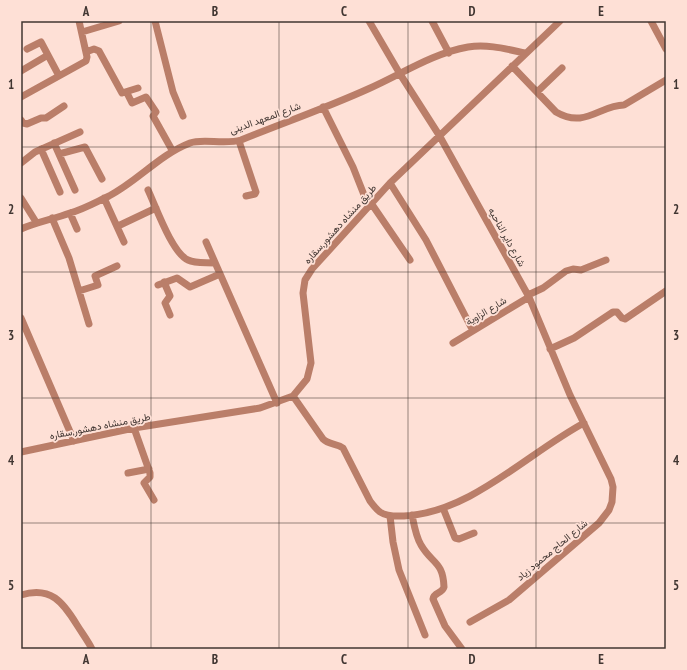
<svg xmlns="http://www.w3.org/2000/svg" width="687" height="670" viewBox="0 0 687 670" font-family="'PT Sans Narrow',Vazirmatn,sans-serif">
<rect width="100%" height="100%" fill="#fee0d6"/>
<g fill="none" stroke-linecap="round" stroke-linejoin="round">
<path stroke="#ba7e69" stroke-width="7" d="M155 21 173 92 183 116
M369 21 400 74 439 135 529 297 570 395 611 479 613 487 612 502 609 510 599 523 509 600 470 622
M432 21 449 53
M651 21 666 49
M82 32 119 21
M27 49 41 42 58 74
M86 52 94 49 99 51 122 93 138 88
M512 66 556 112C585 129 600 105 624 105L666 80
M21 71 48 55
M537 92 562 68
M127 93 132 103 146 97 156 112 153 116 172 150
M21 97 86 61 87 57 79 21
M323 107 353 167 368 205
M21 120 23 123 27 124 41 118H46L64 106
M239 141 256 192 255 194 246 196
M54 143 75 190
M41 149 60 192
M59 154 85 147 102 179
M21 163 35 152 80 132
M390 183 426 240 473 331
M148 190C156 207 172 253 188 260 196 264 207 262 215 263
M21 198 36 222
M104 198 124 242
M371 203 410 260
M70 213 77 229
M52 218 69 258 89 324
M118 226 156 208
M21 229C37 222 54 219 70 213 84 209 96 202 109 196 138 181 159 155 190 143 203 138 224 145 241 140 283 123 326 108 368 89 400 75 433 53 468 47 488 44 506 49 525 53
M206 242 277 403
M164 282 170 296 165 303 170 315
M158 285 177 278 190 287 220 274
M79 291 98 285 95 276 117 266
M528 295 543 288 566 271 573 269 581 270 606 260
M21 318 74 441
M453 343 529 297
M550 349 574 338 613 312H617L622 318 625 319 666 291
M293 396 323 439C329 445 336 443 343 448L370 501C373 505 376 509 380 512 387 517 396 516 404 516 470 513 528 453 584 423
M134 428 150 473V477L144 483 154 500
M21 452 134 428 260 408 293 396 307 379 311 363 303 293 305 280 312 269 390 183 560 21
M128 473 149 469
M443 508 455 538 459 539 474 533
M412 515C414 525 416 537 421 545 432 564 443 561 444 587 442 594 434 592 433 599L445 626 462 649
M390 516 393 542 399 570 425 635
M21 595C51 586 63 602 77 625 82 633 88 641 92 649"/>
</g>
<path fill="none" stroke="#413632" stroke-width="1" stroke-opacity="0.55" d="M151 21V649M279 21V649M408 21V649M536 21V649M21 147H666M21 272H666M21 398H666M21 523H666"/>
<g text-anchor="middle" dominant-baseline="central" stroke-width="3.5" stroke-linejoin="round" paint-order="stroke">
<g font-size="10" fill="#413632" stroke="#fee0d6">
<text transform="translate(265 118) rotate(-20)">شارع المعهد الدينى</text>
<text transform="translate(340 224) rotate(-48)">طريق منشاه دهشور,سقاره</text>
<text transform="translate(507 237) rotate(61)">شارع داير الناحيه</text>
<text transform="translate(486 311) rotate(-31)">شارع الزاوية</text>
<text transform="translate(100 426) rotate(-11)">طريق منشاه دهشور,سقاره</text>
<text transform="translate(552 550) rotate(-40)">شارع الحاج محمود زياد</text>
</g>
</g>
<rect width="687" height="670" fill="none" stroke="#fee0d6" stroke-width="44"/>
<rect x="22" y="22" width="643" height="626" fill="none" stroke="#413632" stroke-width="1.5"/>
<g font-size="13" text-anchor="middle" font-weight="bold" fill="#413632">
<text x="86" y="16">A</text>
<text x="215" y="16">B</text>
<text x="344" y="16">C</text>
<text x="472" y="16">D</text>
<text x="601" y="16">E</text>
<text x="11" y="89">1</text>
<text x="676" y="89">1</text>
<text x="11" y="214">2</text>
<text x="676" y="214">2</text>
<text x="11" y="340">3</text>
<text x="676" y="340">3</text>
<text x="11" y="465">4</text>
<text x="676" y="465">4</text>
<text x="11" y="590">5</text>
<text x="676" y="590">5</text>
<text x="86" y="664">A</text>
<text x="215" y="664">B</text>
<text x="344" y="664">C</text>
<text x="472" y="664">D</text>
<text x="601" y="664">E</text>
</g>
</svg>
